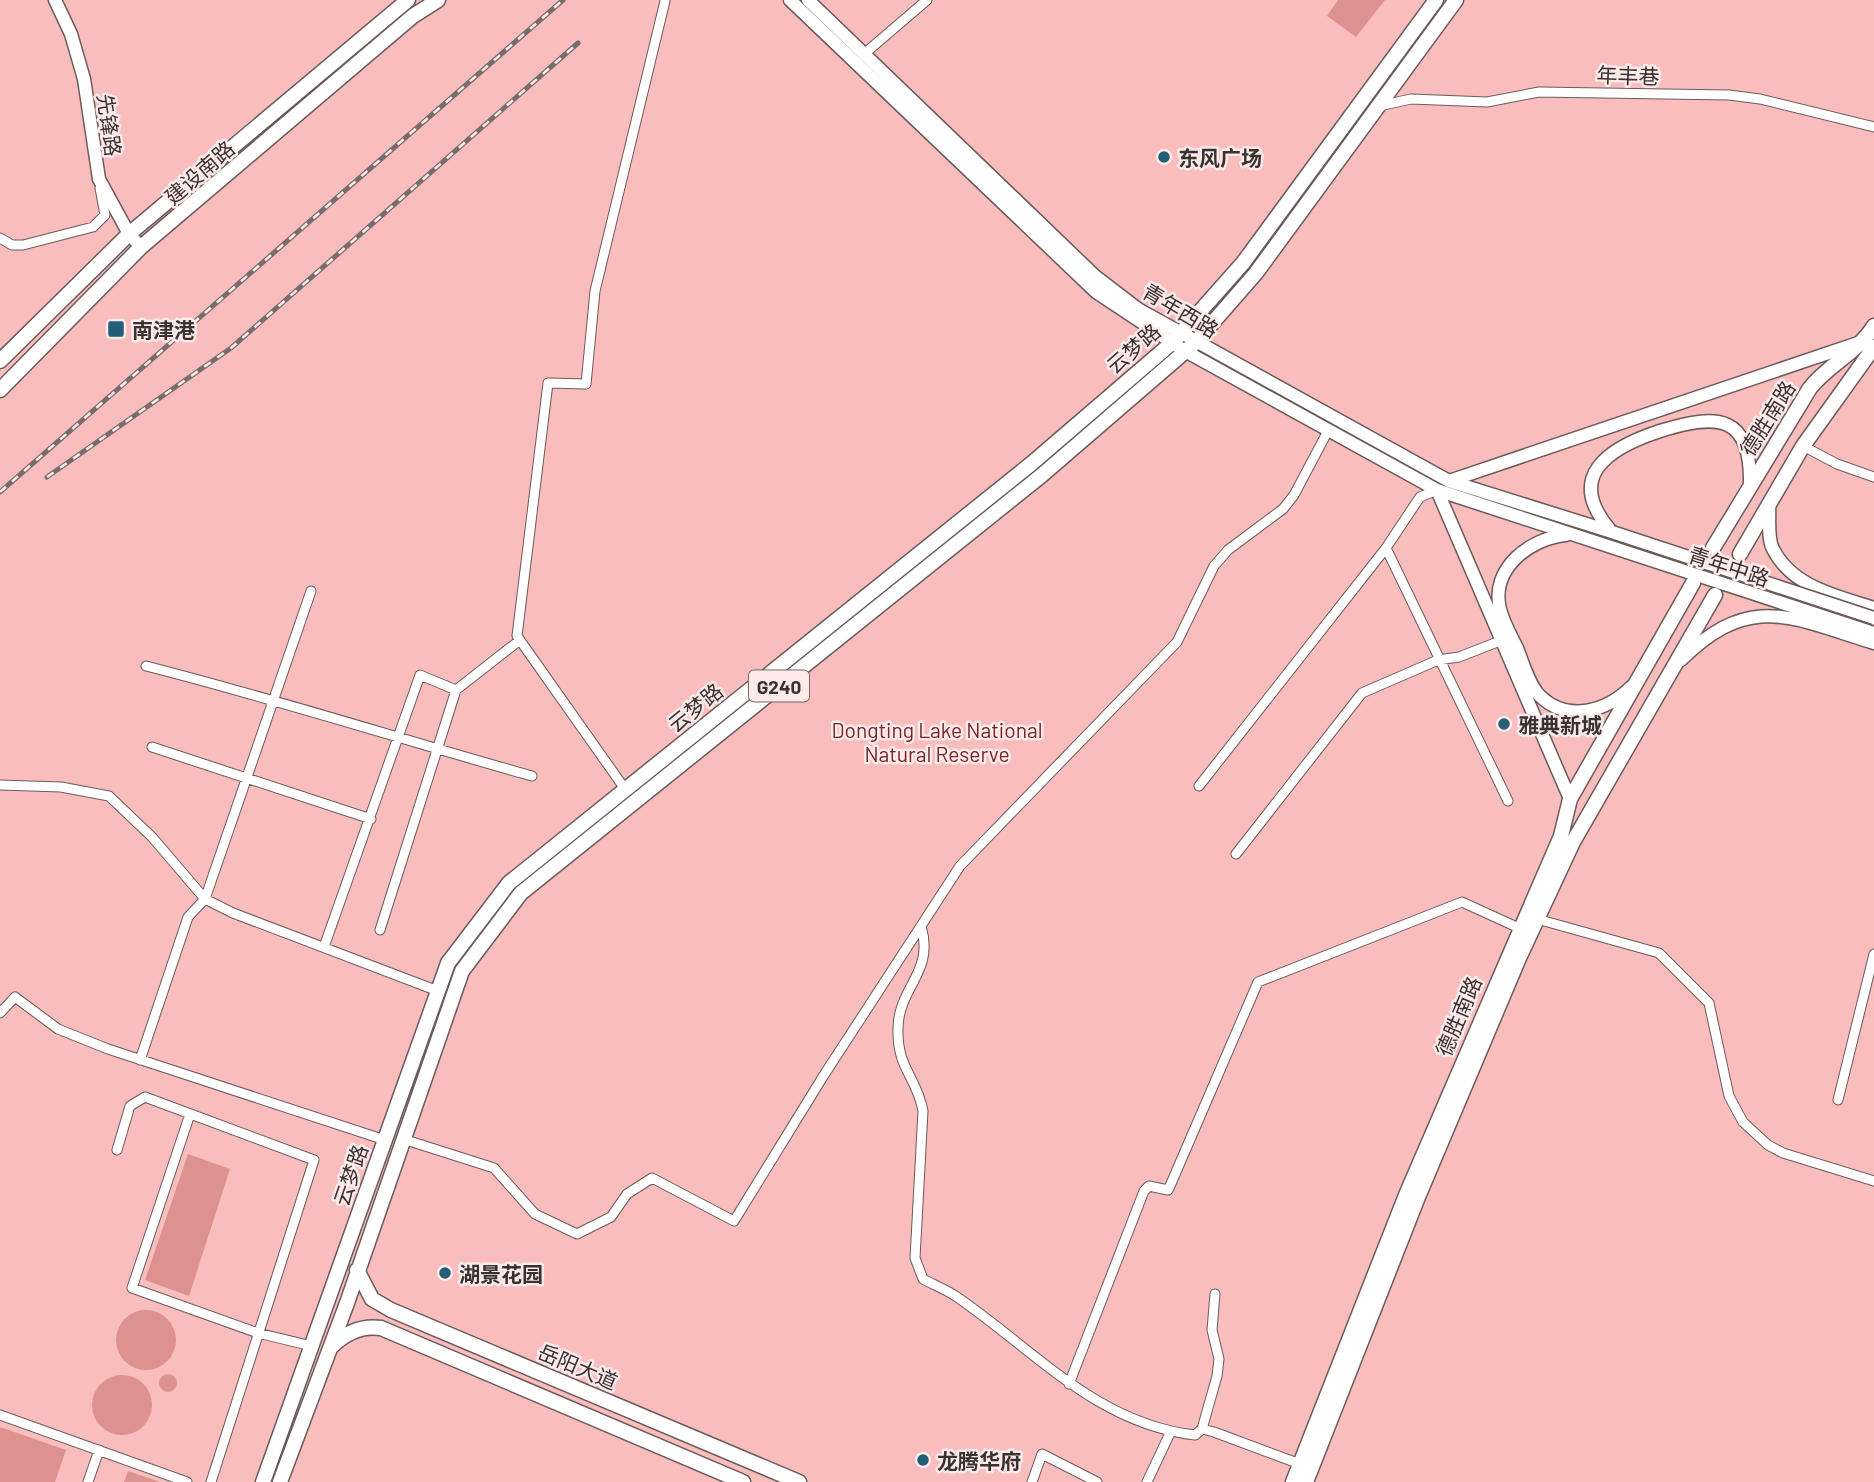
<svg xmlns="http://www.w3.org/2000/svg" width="1874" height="1482" viewBox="0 0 1874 1482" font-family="Barlow,'Noto Sans SC',sans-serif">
<rect width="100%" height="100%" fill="#efdddc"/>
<path fill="#f8bdbc" d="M0 0H1874V1482H0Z"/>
<path fill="#dd9291" d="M1338 0H1385L1356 37 1327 16Z
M188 1154 230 1169 189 1296 145 1280Z
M116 1340a30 30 0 1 1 60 0a30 30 0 1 1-60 0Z
M159 1383a9 9 0 1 1 18 0a9 9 0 1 1-18 0Z
M92 1405a30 30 0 1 1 60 0a30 30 0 1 1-60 0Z
M0 1427 66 1450 55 1482H0Z
M128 1471 160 1482H124Z"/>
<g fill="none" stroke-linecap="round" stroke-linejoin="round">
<path stroke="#cbbbba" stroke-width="14" stroke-dasharray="14 7" stroke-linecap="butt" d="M1716 593 1740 554"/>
<g stroke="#6b5b5b" stroke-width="11">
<path id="street" d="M864 54 927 0
M1379 106 1411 99 1487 102 1539 92 1729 95 1760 99 1874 127
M0 238 12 245H23L93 227 105 215 100 188
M1803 446 1837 464 1874 477
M1386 548 1508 801
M146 666C276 699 403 740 532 776
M152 747 371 819
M0 785 61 787 109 796 152 837 205 899 233 913 438 991
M1199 786 1386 548 1420 497 1437 490
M625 789 517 636 548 383 586 384 595 291 665 1
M1236 854 1362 693 1438 660 1459 657 1500 641
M1537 919 1659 953 1709 1003 1729 1096 1743 1122 1768 1145 1783 1153 1874 1181
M921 926C935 973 898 987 898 1029 897 1069 917 1077 923 1111L915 1258 923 1279C934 1285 947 1290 957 1297 1033 1349 1097 1424 1195 1435L1202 1429 1214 1432 1300 1464
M380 930 456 690
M324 947 420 675 456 690 520 640
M0 1013 15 997 58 1029 108 1049 385 1140
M140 1060 188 917 205 899 311 591
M1838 1100 1874 954
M190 1114 132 1288 258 1333 312 1346
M403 1139 494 1168 535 1214 577 1234 611 1217 627 1194 652 1178 734 1221 824 1075 960 866 1177 642 1214 566 1228 550 1283 509 1294 495 1329 429
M117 1150 130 1106 145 1097 314 1160 211 1482
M1069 1384 1144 1191 1149 1186 1168 1190 1170 1186 1258 982 1462 902 1519 928
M0 1415 187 1482
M1202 1429 1217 1376 1219 1359 1212 1330 1215 1294
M88 1482 99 1450
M1032 1482 1042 1454 1097 1482
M1147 1482 1171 1431"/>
</g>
<g stroke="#6b5b5b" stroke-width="15">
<path id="secondary" d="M55 0 71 34 84 79 99 179 129 234 141 247
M790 0 1096 292 1185 351 1437 490 1874 633
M808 0 1095 276 1138 309 1449 481 1612 532
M1449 481 1858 343
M1437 490 1570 799
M1769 505C1770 517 1767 538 1773 549 1792 587 1837 596 1874 608
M1612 532C1563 477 1608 448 1660 431 1718 413 1752 414 1750 487
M1566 535C1531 538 1490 568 1500 609 1503 622 1511 636 1517 648 1523 663 1529 685 1540 696 1568 723 1607 711 1631 687
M1681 660C1751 591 1791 618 1874 643"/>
</g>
<g stroke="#6b5b5b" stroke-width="17">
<path id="primary" d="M0 361 129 234 408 0
M0 390 141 247 413 16 438 0
M1713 548 1810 388C1829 364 1858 352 1874 326
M1740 554 1803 446 1874 347
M357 1270 372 1299 391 1310 799 1482
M331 1347C345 1333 361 1325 381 1328L743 1482
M263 1482 448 963 509 883 1031 464 1173 342 1243 263 1436 0
M280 1482 347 1303 462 971 521 893 1042 475 1195 343 1256 273 1456 0
M1293 1482 1406 1195 1561 836 1570 799 1693 583
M1306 1482 1418 1197 1519 958 1573 842 1715 595"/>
</g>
<use href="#street" stroke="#fff" stroke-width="9"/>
<use href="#secondary" stroke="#fff" stroke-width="12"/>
<use href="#primary" stroke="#fff" stroke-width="14"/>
<g stroke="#776d6c" stroke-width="5">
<path id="rail" d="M47 477 231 348 578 43
M0 492 563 0"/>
</g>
<use href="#rail" stroke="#fdeae9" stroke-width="2.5" stroke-dasharray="8" stroke-linecap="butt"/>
<g stroke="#6b5b5b" stroke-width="15" stroke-linecap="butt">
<path id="secondary-bridge" d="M1612 532 1874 618"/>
</g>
<use href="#secondary-bridge" stroke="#fff" stroke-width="12"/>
</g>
<g fill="#245f77" stroke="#fdeae9" stroke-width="2.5">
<circle cx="1164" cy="157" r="7"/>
<rect x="107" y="320" width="18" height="18" rx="3.5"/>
<circle cx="1504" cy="724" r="7"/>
<circle cx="445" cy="1273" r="7"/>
<circle cx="923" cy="1460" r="7"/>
</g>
<g text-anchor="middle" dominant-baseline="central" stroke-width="5" stroke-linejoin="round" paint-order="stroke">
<rect fill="#fdeae9" stroke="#746969" stroke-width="2" x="749" y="670.5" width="60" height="31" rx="5"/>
<g font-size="19" font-weight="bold" fill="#393232">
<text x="779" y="686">G240</text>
</g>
<g font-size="21" fill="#393232" stroke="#fdeae9">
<text transform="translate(1628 75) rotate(2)">年丰巷</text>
<text transform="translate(110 125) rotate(82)">先锋路</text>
<text transform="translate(199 172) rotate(-41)">建设南路</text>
<text transform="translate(1181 310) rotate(31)">青年西路</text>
<text transform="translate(1133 348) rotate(-41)">云梦路</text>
<text transform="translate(1767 418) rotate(-58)">德胜南路</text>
<text transform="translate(1729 566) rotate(18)">青年中路</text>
<text transform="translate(695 707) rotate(-39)">云梦路</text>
<text transform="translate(1458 1016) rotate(-67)">德胜南路</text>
<text transform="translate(350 1175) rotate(-71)">云梦路</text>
<text transform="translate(578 1366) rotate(23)">岳阳大道</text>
</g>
<g font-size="21" font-weight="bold" fill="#393232" stroke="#fdeae9" text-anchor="start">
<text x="1178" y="157">东风广场</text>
<text x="132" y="329">南津港</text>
<text x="1518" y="724">雅典新城</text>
<text x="459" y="1273">湖景花园</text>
<text x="937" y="1460">龙腾华府</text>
</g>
<g font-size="21" fill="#7b222b" stroke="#fdeae9">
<text x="937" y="729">Dongting Lake National<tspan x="937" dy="24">Natural Reserve</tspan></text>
</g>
</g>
</svg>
